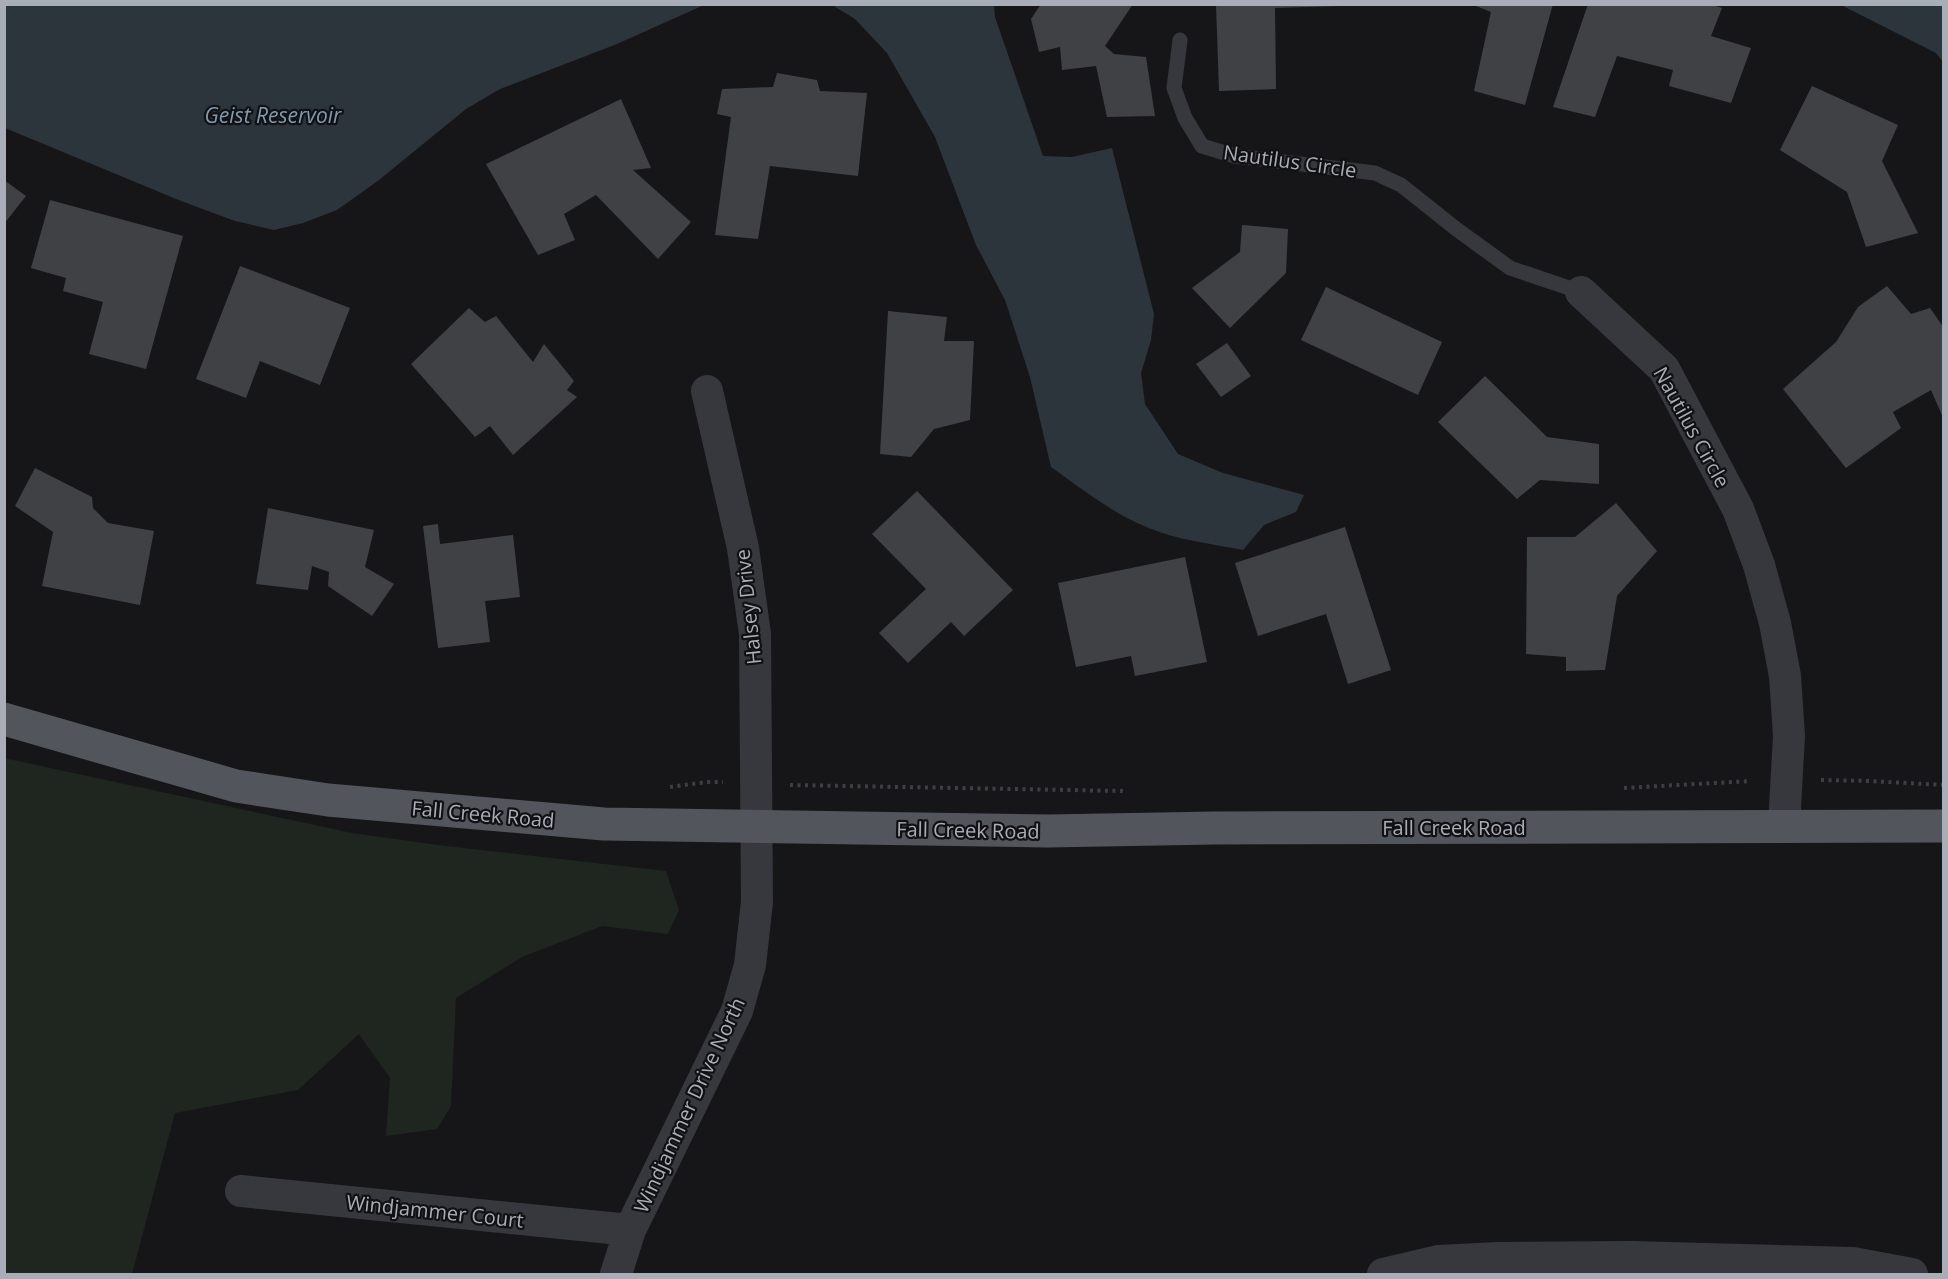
<svg xmlns="http://www.w3.org/2000/svg" width="1948" height="1279" viewBox="0 0 1948 1279" font-family="'Open Sans',sans-serif">
<rect width="100%" height="100%" fill="#161618"/>
<path fill="#1e261f" d="M4 758 352 833 438 845 666 871 679 910 668 934 602 926 522 957 456 998 451 1106 437 1129 386 1136 390 1078 359 1034 298 1090 175 1113 132 1274H5Z"/>
<path fill="#2c353c" d="M4 5 5 4 704 5 617 44 500 89 466 109 379 180 337 210 303 223 274 230 235 221 181 201 5 128Z
M832 5H994L995 17 1043 156 1072 157 1112 148 1154 314 1151 340 1141 373 1145 404 1178 454 1223 473 1304 495 1296 512 1264 525 1243 550C1212 544 1178 540 1149 528 1113 514 1082 489 1051 467L1030 377 1005 300 976 245 935 137 887 53 855 19Z
M1841 5H1943V62L1936 53Z"/>
<path fill="#404145" d="M1041 4H1133L1105 46 1114 54 1146 57 1155 116 1107 117 1096 66 1062 70 1060 47 1039 52 1031 19Z
M1216 4H1341V6L1275 8 1276 89 1219 91Z
M1471 4H1553L1525 105 1474 91 1491 12Z
M1588 4H1710L1722 8 1711 36 1751 48 1731 103 1669 86 1673 70 1617 56 1595 117 1553 107Z
M777 73 817 80 820 91 867 93 858 176 770 166 758 239 715 235 731 117 717 114 722 89 773 87Z
M1812 86 1898 125 1882 161 1918 233 1866 247 1847 192 1780 150Z
M621 99 651 168 633 170 691 222 658 259 596 195 564 214 575 240 538 255 486 164Z
M4 180 26 196 4 224Z
M50 200 183 236 146 369 89 354 103 302 63 291 66 278 31 268Z
M1242 225 1288 229 1286 273 1230 328 1192 288 1240 252Z
M240 266 350 308 320 385 260 361 246 398 196 379Z
M1887 286 1911 314 1930 308 1944 328V420L1931 390 1893 412 1901 428 1846 468 1783 389 1836 342 1858 307Z
M1326 287 1442 342 1418 395 1301 340Z
M469 308 485 322 496 316 533 362 544 344 574 381 567 390 577 397 513 455 490 426 475 437 411 364Z
M888 311 947 317 944 341H974L970 420 934 429 911 457 880 454Z
M1227 343 1251 376 1221 397 1196 364Z
M1485 376 1547 437 1599 444V484L1540 480 1517 499 1438 422Z
M35 468 92 497 93 508 108 523 154 531 140 605 42 586 53 532 15 506Z
M917 491 1013 590 964 636 951 622 908 663 879 633 926 589 872 534Z
M1616 503 1657 551 1617 596 1605 670 1566 671V657L1526 654 1527 537H1575Z
M268 508 374 530 365 567 394 584 372 616 328 586 329 572 312 566 308 590 256 584Z
M438 524 440 544 513 535 520 597 485 601 490 642 438 648 423 526Z
M1345 527 1391 670 1348 684 1326 614 1258 636 1235 563Z
M1185 557 1207 662 1135 676 1131 656 1076 667 1058 583Z"/>
<g fill="none" stroke-linecap="round" stroke-linejoin="round">
<path stroke="#3d3f44" stroke-width="4" stroke-dasharray="3 4.5" stroke-linecap="butt" d="M1821 780 1869 781 1944 785
M790 785 1124 791
M670 787 707 782H723
M1624 788 1751 781"/>
<path stroke="#37383d" stroke-width="15" d="M1180 40 1174 88 1185 118 1202 146 1235 156 1375 173 1401 185 1455 228 1510 268 1581 292"/>
<path stroke="#37383d" stroke-width="32" d="M1581 292 1664 369 1738 509 1759 565 1775 623 1785 676 1789 736 1784 825
M241 1191 630 1230
M616 1274 630 1230 737 1011 750 965 757 902 755 634 743 548 707 391
M1383 1274 1438 1261 1499 1258 1632 1257 1853 1263 1912 1274"/>
<path stroke="#53555c" stroke-width="33" d="M4 719 236 786 328 800 604 824 1048 831 1214 828 1944 826"/>
</g>
<g text-anchor="middle" dominant-baseline="central" stroke-width="4.5" stroke-linejoin="round" paint-order="stroke">
<g font-size="20" fill="#a8adb8" stroke="#111113">
<text transform="translate(1290 161) rotate(8)">Nautilus Circle</text>
<text transform="translate(1692 427) rotate(61)">Nautilus Circle</text>
<text transform="translate(748 607) rotate(-96)">Halsey Drive</text>
<text transform="translate(483 814) rotate(5)">Fall Creek Road</text>
<text x="1454" y="827">Fall Creek Road</text>
<text transform="translate(968 830) rotate(1)">Fall Creek Road</text>
<text transform="translate(689 1105) rotate(-65)">Windjammer Drive North</text>
<text transform="translate(435 1211) rotate(6)">Windjammer Court</text>
</g>
<g font-size="21" font-style="italic" fill="#7f9bb3" stroke="#111113">
<text x="273" y="115">Geist Reservoir</text>
</g>
</g>
<rect width="1948" height="1279" fill="none" stroke="#a8adb8" stroke-width="12"/>
</svg>
